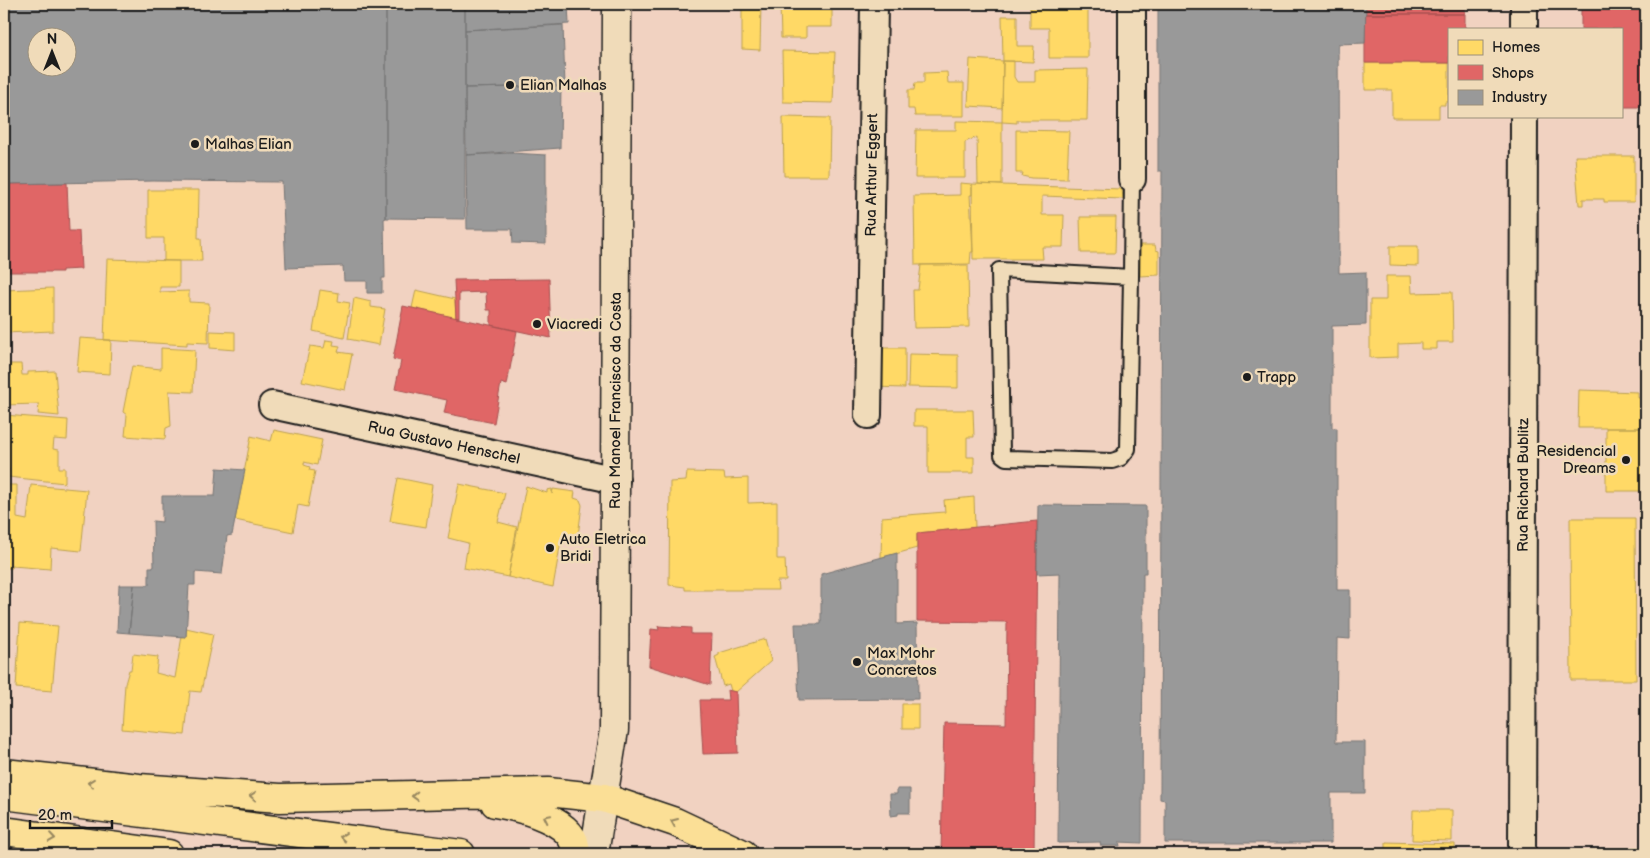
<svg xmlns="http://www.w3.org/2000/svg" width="1650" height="858" viewBox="0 0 1650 858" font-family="'Balsamiq Sans',sans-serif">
<rect width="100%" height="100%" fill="#f1d2c1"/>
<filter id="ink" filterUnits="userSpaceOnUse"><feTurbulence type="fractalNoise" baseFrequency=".02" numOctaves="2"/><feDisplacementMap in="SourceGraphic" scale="10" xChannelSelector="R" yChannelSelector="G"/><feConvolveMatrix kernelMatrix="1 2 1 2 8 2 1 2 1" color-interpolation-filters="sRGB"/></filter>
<g filter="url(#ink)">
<path fill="#ffd966" stroke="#bba050" d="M742 4H761L760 50 742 49Z
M780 4H832V27H806V38H781Z
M1030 4H1088V58H1049V28H1030Z
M1002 16H1017V46H1034L1033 62 1003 61Z
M782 51 835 52 833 103 783 102Z
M970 59 1003 61 1002 108 968 106Z
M1003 61H1014V77L1017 82H1035V70L1088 69 1087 120H1017V123L1002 122Z
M1365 63H1449V102H1445V105H1439V118H1392V90H1365Z
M947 72 948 83H964V116H915L914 109H908V90H914L915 83H924V73Z
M783 117 830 118 829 176H784Z
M956 121 1002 122V185L978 184 977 137 965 142V178H915L916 130H956Z
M1016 130 1069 131 1067 179 1031 178 1022 176 1023 173H1016Z
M1575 156H1634V202H1604V199H1583V205H1579Z
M960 183 972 184V195H970L973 252H971L970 264 915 265 914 196 960 195Z
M972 184 1122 189 1123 199 1042 196V215H1064L1063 247H1042L1043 259H973Z
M148 190H199L198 238H201L202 261H164V238H148Z
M1080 217H1116L1115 253H1081Z
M1140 245H1155L1156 250 1159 251V275L1140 276Z
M1390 246H1418V266L1390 265Z
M107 259 179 261V287H160V292L189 291V302L209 303 208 343 187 342V345L104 340Z
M921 265H968L969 327 914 328 913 290H918Z
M1386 276H1411L1412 293 1452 292 1453 342H1437V349H1421V343L1398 344V357L1370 358V300H1386Z
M53 288V331L4 333V290Z
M320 290 339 293 338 301 350 303 344 338 313 331Z
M416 290 455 299 456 318 412 308Z
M354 298 371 302V307L385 309 379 345 348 339Z
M210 331 235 332V350L210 348Z
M80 338 111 340 110 374 77 372Z
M326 340 334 341 333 345 340 346 338 352 352 354 345 390 302 381 310 346 324 348Z
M161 348 195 350 193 392 169 391 171 426 166 428 165 439 125 436 127 415 123 412 132 366 161 369Z
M872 348H905V388L872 387Z
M909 354 958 355V388L908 387Z
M4 364H21L22 375H28V372L55 371 59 416 38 414 39 404 4 405Z
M1643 366 1646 367V428H1578L1579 390 1638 392V398L1642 397Z
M914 410H973L974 437H967V457H974V473H928V426H914Z
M4 415 68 420 67 440 54 439 53 449 59 450V468H65V483L8 477 9 469H4Z
M1606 428H1646V491H1606Z
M274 430 322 440 317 465 304 462V465L310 467 309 470 315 471 308 507 298 505 293 532 235 520 251 436 271 441Z
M687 472 724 473 725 479 748 478V503L777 502V559H785L786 581H777L778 590H685V587L669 585 670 482 686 481Z
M398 478 432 485 426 527 390 521Z
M459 484 505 493 498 522 517 527 508 577 464 568 468 543 448 538Z
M4 485H17V518L27 520 31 485 87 490 81 551 51 548 50 569 12 566V568H4Z
M526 486 547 493V490L552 489V494L553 489 575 492 574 498 580 500 582 505 577 544 561 541 553 587 508 577Z
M974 497 975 528 917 533V548L881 558 882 517 945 512 944 500Z
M1570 518H1635L1636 680H1571Z
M20 623 58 626 52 691 16 688Z
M186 628 213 634 201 692 190 691 185 735 122 729 125 684 129 670H131L133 654 158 657 156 673 175 678 182 636 186 637Z
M765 639 771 661 736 692 731 691 729 684 723 686 715 657 719 655V653Z
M902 704H918V729H902Z
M1413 810H1452V841L1412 840Z
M1386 842 1455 844V854H1386Z"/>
<path fill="#e06666" stroke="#a55050" d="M1366 4H1465V14H1365Z
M1575 8H1646V107H1621V29H1581V8Z
M1365 14H1465V29H1449V63H1365Z
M67 183 69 231H79L81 269 62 270V272H4V184Z
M549 279 551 338 491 325V310H487L486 292 459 293V318H456L454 280Z
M403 306 517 331 507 385 501 383 494 423 444 413 447 400 395 389 401 361 393 359Z
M1037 521 1034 854H941L944 723 1006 724 1007 622 917 621V533Z
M658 626 691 628V634H712L710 685 649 666 651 629 659 630Z
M727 690 736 692 738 753 703 754 700 700H728Z"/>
<path fill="#999" stroke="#747474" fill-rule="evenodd" d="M4 4H386V218L384 219 385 278H382V293H367V281H344L343 266 286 268 282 182 152 181 4 184ZM38 38H68V68H38Z
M386 4H465V219L386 218Z
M465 4H568L569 24 465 30Z
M1158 4H1366L1365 43 1338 44 1339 273 1366 272V325L1332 326V428H1337V590H1350V639L1337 638 1336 742H1365V793H1331V843H1165V800L1160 799 1162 171H1158Z
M563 25 565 86 465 88V30Z
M561 86 560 148 466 155 465 88Z
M511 153 546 155V244L513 243 512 229H467L466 155Z
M217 468 245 470 232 535 227 536 222 574 195 572V585H189L186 637 129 633 134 585H149V567H154L153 521 162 522V496H215Z
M1038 505 1146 506V573H1143L1142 843 1119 842 1120 846H1101L1100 842 1058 843 1060 573 1037 574Z
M897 553V624L917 623 918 699 799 700 795 624H821V574Z
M119 585H134L129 633 117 632Z
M897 789H910V813H898V815L891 816 890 794H897Z"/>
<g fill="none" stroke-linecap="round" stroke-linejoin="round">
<g stroke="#1c1c1c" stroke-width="18">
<path id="service" d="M999 270 1131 277 1128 449 1121 458 1112 461 1006 458 1002 455Z
M1131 277 1132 179"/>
</g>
<g stroke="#1c1c1c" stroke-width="30">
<g id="minor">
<path d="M1132 4V179"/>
<path d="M1524 29V4"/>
<path id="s1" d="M272 405 616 480"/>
<path id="s2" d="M868 415 874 4"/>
<path id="s3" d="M1522 854 1524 116"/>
</g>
</g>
<g stroke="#1c1c1c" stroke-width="31">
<g id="secondary">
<path id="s4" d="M594 854 614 730 617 4"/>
</g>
</g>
<g stroke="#1c1c1c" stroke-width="31">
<path id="trunk" d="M4 773 139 788 280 798 548 792 604 798 675 822 743 854
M4 795 461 854
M495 803C519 807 580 821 575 854
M4 831 169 854"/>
</g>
<use href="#service" stroke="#f0dbb9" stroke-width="14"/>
<use href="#minor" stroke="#f0dbb9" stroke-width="26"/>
<use href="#secondary" stroke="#f0dbb9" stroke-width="28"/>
<use href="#trunk" stroke="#fbdf96" stroke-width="28"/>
</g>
<defs><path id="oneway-chevron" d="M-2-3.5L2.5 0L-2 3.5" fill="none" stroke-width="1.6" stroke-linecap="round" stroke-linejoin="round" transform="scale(1.25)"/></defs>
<g stroke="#97875f">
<use href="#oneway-chevron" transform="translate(91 783) rotate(-174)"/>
<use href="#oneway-chevron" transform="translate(253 796) rotate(-176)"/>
<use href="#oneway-chevron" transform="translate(415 796) rotate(178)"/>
<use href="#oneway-chevron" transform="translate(547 818) rotate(-154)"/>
<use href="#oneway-chevron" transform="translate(674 822) rotate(-157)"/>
<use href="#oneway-chevron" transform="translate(343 837) rotate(-173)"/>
<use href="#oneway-chevron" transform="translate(52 838) rotate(8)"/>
</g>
</g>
<g fill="#1c1c1c" stroke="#f0dbb9" stroke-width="2">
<circle cx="510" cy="85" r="5"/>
<circle cx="195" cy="144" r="5"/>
<circle cx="537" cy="324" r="5"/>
<circle cx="1247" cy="377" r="5"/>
<circle cx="1626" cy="460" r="5"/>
<circle cx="550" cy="548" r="5"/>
<circle cx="857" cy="662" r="5"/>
</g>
<g text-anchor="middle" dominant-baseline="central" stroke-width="5" stroke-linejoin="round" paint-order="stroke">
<g font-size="15" fill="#1c1c1c" stroke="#f0dbb9" text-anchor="start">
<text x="520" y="85">Elian Malhas</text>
<text x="205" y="144">Malhas Elian</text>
<text x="547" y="324">Viacredi</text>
<text x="1257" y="377">Trapp</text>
<text x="1616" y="451" text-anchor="end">Residencial<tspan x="1616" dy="17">Dreams</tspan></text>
<text x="560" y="539">Auto Eletrica<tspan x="560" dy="17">Bridi</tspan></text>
<text x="867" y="653">Max Mohr<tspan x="867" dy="17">Concretos</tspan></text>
</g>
<g font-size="15" fill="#1c1c1c" stroke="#f0dbb9">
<text stroke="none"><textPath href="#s2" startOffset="240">Rua Arthur Eggert</textPath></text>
<text stroke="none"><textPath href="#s4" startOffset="455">Rua Manoel Francisco da Costa</textPath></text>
<text stroke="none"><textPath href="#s1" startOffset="176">Rua Gustavo Henschel</textPath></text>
<text stroke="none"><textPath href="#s3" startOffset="369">Rua Richard Bublitz</textPath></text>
</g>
</g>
<rect width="1650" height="858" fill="none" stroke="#f0dbb9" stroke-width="20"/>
<rect x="10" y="10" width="1630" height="838" fill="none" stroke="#1c1c1c" stroke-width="2" filter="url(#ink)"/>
<rect x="1448" y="28" width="175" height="90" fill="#f0dbb9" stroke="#9b8f7a"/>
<rect x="1458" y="40" width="25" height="15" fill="#ffd966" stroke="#9b8f7a"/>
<text x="1492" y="52" font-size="15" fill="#1c1c1c">Homes</text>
<rect x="1458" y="65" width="25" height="15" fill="#e06666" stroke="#9b8f7a"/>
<text x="1492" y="78" font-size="15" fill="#1c1c1c">Shops</text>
<rect x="1458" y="90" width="25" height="15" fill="#999999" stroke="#9b8f7a"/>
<text x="1492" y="102" font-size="15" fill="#1c1c1c">Industry</text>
<g transform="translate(52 52)"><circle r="24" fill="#f0dbb9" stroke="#9b8f7a"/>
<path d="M0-4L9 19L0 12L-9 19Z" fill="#1c1c1c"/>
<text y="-8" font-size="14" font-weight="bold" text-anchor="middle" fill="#1c1c1c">N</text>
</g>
<path d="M30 820v8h82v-8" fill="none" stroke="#1c1c1c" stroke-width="2.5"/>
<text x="38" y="820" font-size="15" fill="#1c1c1c" stroke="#f0dbb9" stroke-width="4" paint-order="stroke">20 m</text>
</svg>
